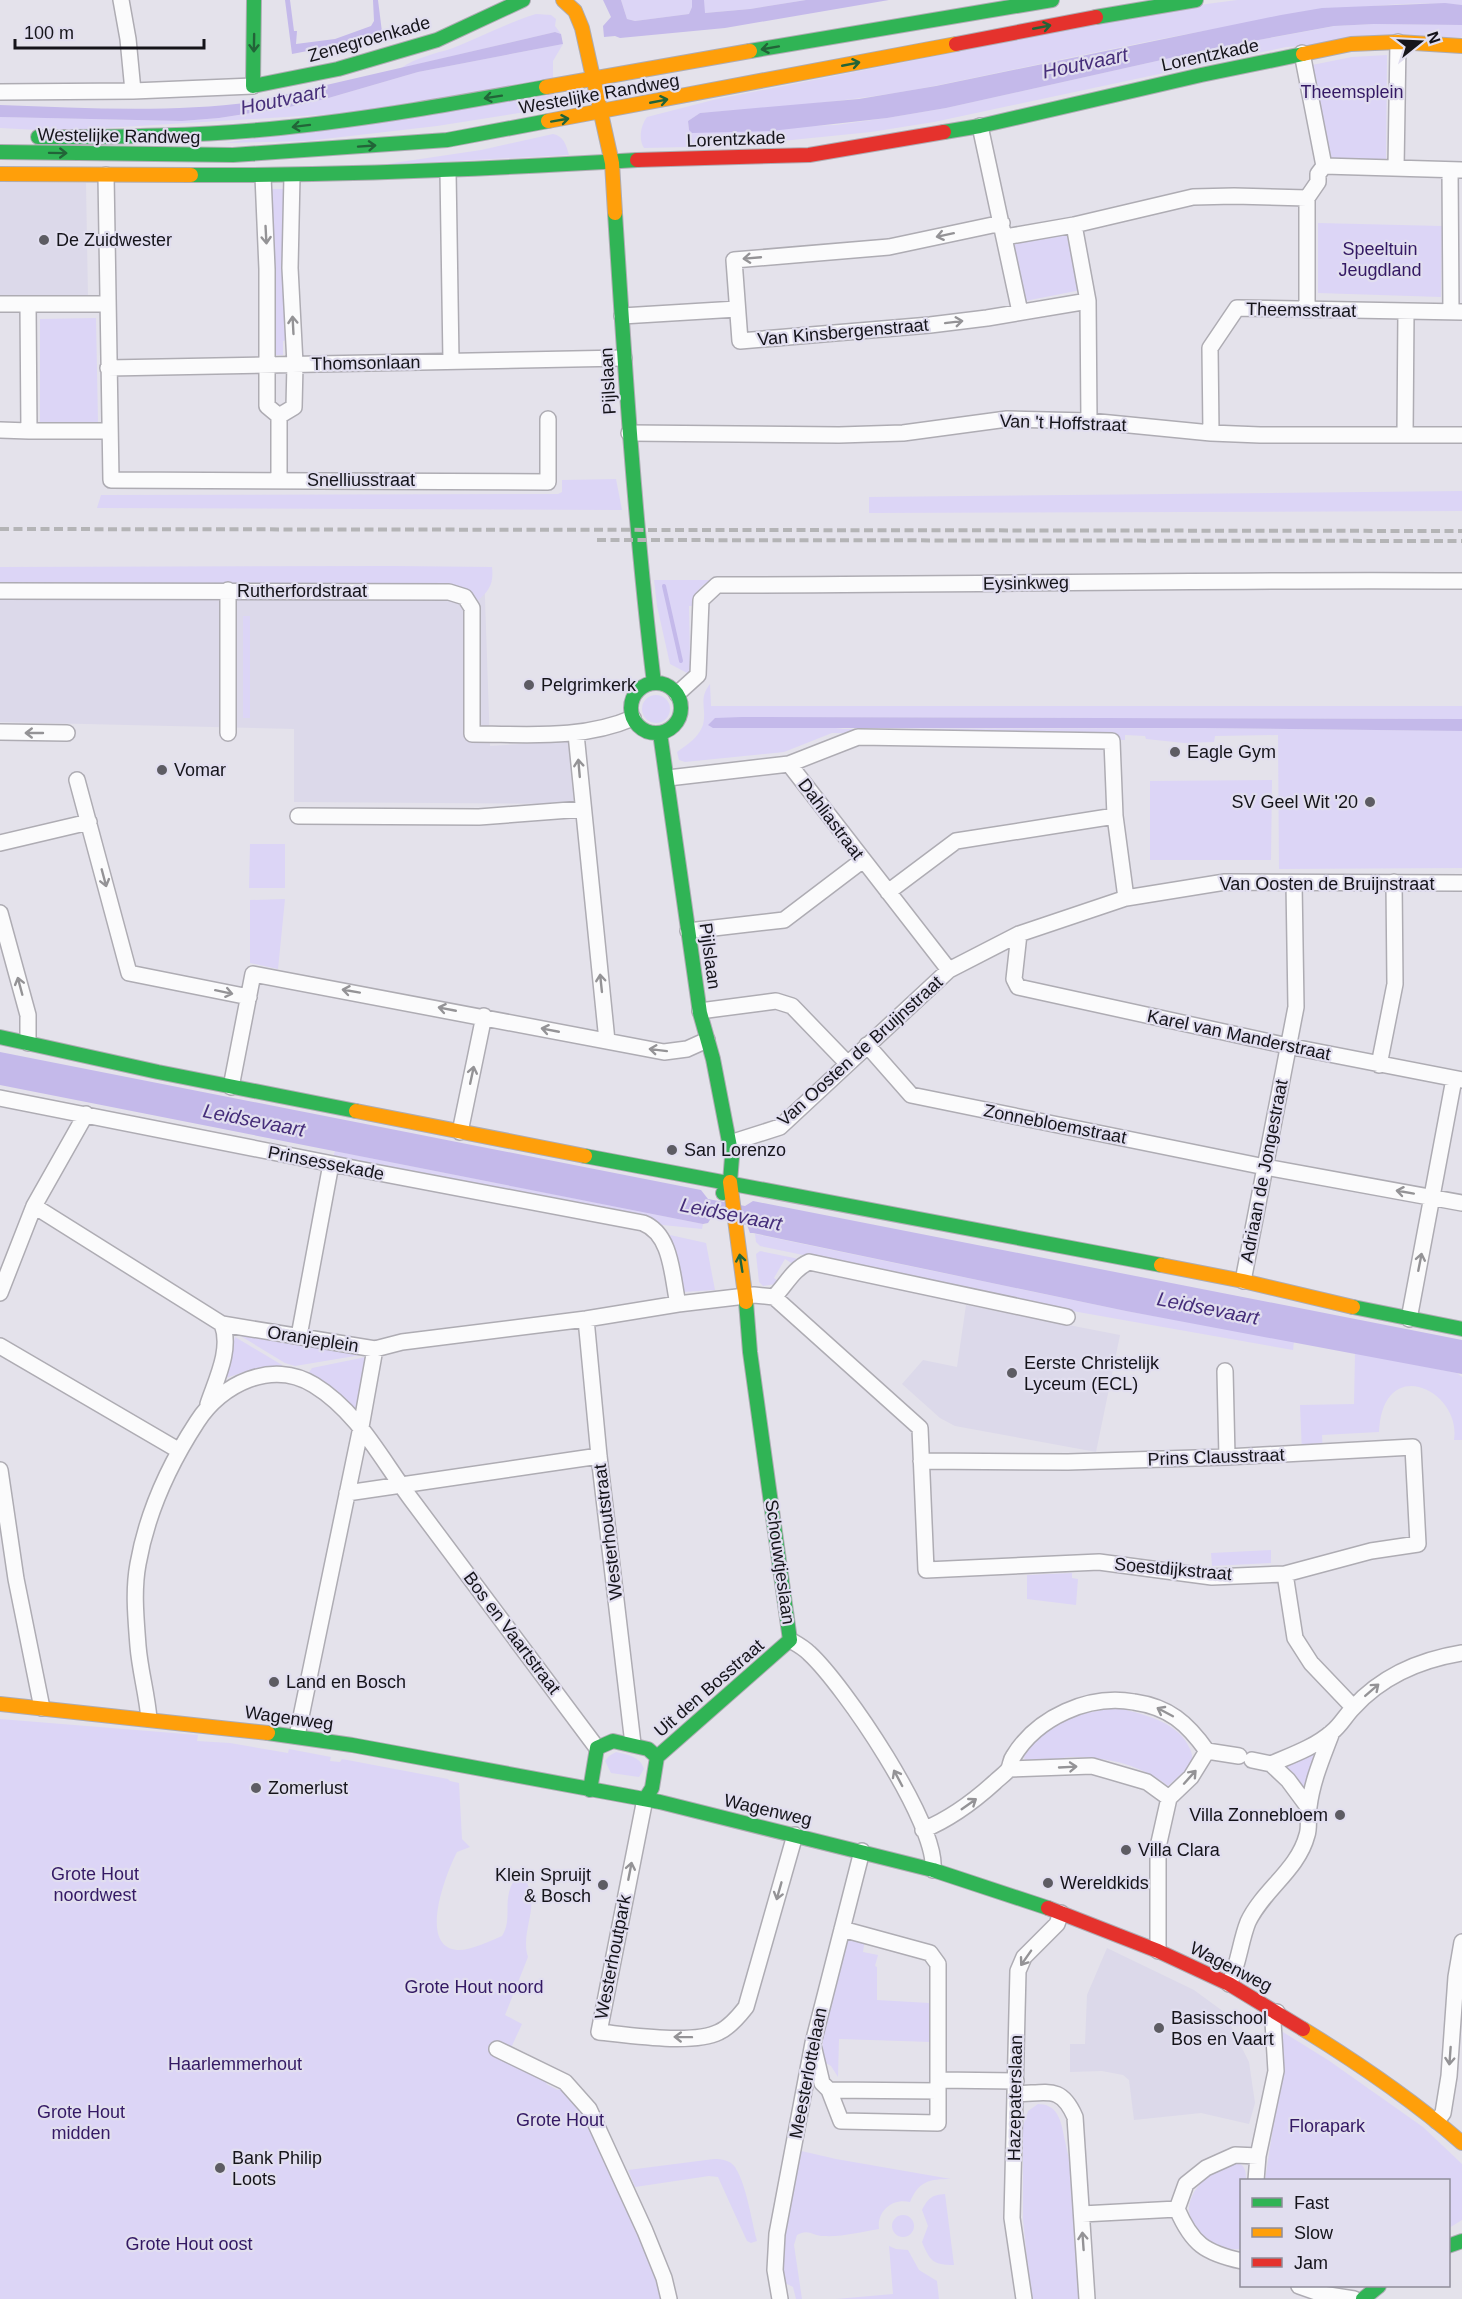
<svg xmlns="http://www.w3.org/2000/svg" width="1462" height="2299" viewBox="0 0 1462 2299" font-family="Helvetica,sans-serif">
<rect width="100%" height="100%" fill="#e4e2eb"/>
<path fill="#dcd9ea" d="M0 182 86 183 88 298 0 299Z
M484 569 490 746 569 741 574 804 294 802V729L0 722V574Z
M966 1305 1120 1335 1096 1452 955 1426 940 1418 902 1384 923 1360 957 1367Z
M1107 1948 1194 1990 1224 2012 1249 2062 1255 2103 1249 2124 1201 2113 1134 2120 1129 2080 1123 2075 1102 2071 1070 2072V2044H1085L1087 1995Z"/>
<path fill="#dcd5f6" d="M621 0H692V7L689 14 635 21 627 19Z
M704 0H806L749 9 704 13Z
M1237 0H1462V5C1401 0 1341 9 1282 18 1166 35 1053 62 939 85 860 101 780 107 700 113L688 121 689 130 836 125 887 118 946 108 1215 48 1335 26 1374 24 1462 25V37L1286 47 934 122 871 132 733 146 644 148C638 139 641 125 647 117L717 99 1184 7Z
M536 14 551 15 556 19 555 26 561 34 555 32 401 68C417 57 435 54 453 48 481 37 507 23 536 14Z
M563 44 553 61V78L350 113 56 131 0 128V117L182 121 219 118 289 107 325 99 418 72Z
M1387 55 1386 161 1330 160 1312 65 1352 57Z
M556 94 557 107 437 126 307 141 224 143Z
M553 134C564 136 566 145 569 155L380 165 481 150Z
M270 189H284L287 340 283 341V355H273Z
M1318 223 1442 226 1441 297 1318 293Z
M1069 232 1081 290 1025 301 1012 242Z
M96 318 98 422 40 423V319Z
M616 479 622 510 97 508 101 495 558 494 562 492V480Z
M1462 491V511L869 513V497Z
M393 566 492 567C494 584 489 591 477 601 470 591 464 589 453 586L0 583V567Z
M654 580H710C699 588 694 593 693 606H689L690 660 693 661V670L689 674 670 664 657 606Z
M243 616H250V718H243Z
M710 684 711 706H1462V719L742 717 844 729 1204 728 1462 731V868L1279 869 1278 735 1215 736 1214 742 1184 743 1146 739 1145 736 1125 735V740H1120L1114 735 832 733 784 752 685 762 679 760 677 752C687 745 699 737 703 725 707 708 698 699 710 684Z
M642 709a14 14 0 1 1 28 0a14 14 0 1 1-28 0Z
M1272 780 1271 860H1150V781Z
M250 844H285V888H249Z
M285 899 278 969 250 963V900Z
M335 1151 703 1224 702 1229 643 1223 331 1164Z
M755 1234 1126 1311 1294 1341 1293 1350 1078 1312 760 1246 756 1242Z
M670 1235 706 1243 715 1290 683 1292Z
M760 1251 799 1259 793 1264 785 1259 774 1278 778 1281 776 1284 763 1286 759 1282 756 1254Z
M239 1335 361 1355 295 1366 285 1363Z
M235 1337 282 1365V1368L250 1370 226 1378Z
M1355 1353 1457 1373 1462 1377V1440H1454C1462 1391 1383 1352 1379 1432L1322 1435 1323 1452 1302 1453 1300 1405 1354 1404Z
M366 1357 356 1409 354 1410C338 1392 330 1384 308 1374L312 1368Z
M1271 1550V1563L1212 1566 1211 1553Z
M1072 1573V1578L1078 1579 1076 1605 1027 1599V1575Z
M1119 1708C1145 1715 1179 1722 1190 1749 1192 1753 1193 1758 1191 1762 1187 1771 1175 1779 1168 1786 1142 1765 1105 1756 1071 1757 1056 1758 1041 1764 1025 1762L1024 1756C1042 1722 1084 1711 1119 1708Z
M0 1719 198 1735 197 1741 230 1743 288 1753 289 1749 331 1757 330 1761 340 1762 342 1759 448 1779 450 1781 459 1783 462 1839 470 1847 457 1852C447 1871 417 1946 457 1950 470 1951 490 1941 502 1936 513 1918 502 1903 513 1882L522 1881 527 1883C540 1907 520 1932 528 1957L505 2015 522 2024 510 2050 550 2081 546 2084 558 2090 564 2085 598 2135 666 2299H0Z
M1332 1732 1308 1807 1271 1764Z
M616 1752C628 1755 640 1756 644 1769L639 1777 611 1773 605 1761 609 1756Z
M850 1934 865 1938 863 1952 878 1955 875 1966 877 1967V2000L929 2003 932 2007V2042L839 2039 838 2077 831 2066 822 2061 823 2027 845 1939Z
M1278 2029 1328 2060 1423 2127 1462 2164V2220L1449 2228 1448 2180H1265L1282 2068Z
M1038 2104C1046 2104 1053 2107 1057 2114 1062 2122 1063 2133 1065 2141 1077 2192 1080 2247 1079 2299H1033L1030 2290 1023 2219V2126L1028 2111Z
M797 2150 836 2159 951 2179C929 2179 919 2181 910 2202 892 2198 877 2211 879 2229 861 2232 842 2237 824 2236 813 2236 808 2228 797 2235L794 2245 802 2299H796L793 2287 781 2281 779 2263Z
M714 2159C722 2159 730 2160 735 2167 747 2186 751 2219 757 2241L751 2243 747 2241 718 2177 709 2176 635 2187 628 2170Z
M1237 2163C1246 2165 1246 2173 1246 2180H1242L1241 2249C1219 2252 1188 2235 1189 2208 1191 2185 1216 2167 1237 2163Z
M945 2194 954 2265C933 2265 930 2261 922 2242L928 2226 922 2210C928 2198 932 2195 945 2194Z
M892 2226a11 11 0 1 1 22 0a11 11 0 1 1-22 0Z
M889 2246 896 2249 908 2250 919 2270 937 2281 939 2299H836L893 2294Z"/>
<path fill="#c4b9ea" d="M285 0H290L294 31H297L296 44 335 39 371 26 374 21 373 0H378L382 32 333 46 292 54Z
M603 0H621L627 19 635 21 689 14 692 7V0H704L705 13 750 9 806 0H889L725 28 620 38 615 36 604 37 603 26 611 17Z
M1445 3 1462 5V25L1374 24 1334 26 1215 48 946 108 887 118 771 131 692 133 689 130 688 121 700 113 859 99 936 86 1281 15 1322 8Z
M555 32 561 34 563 44 418 72 325 99 289 107 219 118 182 121 0 117V105C85 108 169 113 253 102Z
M742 717 1462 719V731L1204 728H713L708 725 715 718Z
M0 1052 701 1190 708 1199 745 1206 753 1201 1462 1340V1374L1126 1311 753 1233H750L747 1225 711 1218 708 1223 703 1224 0 1085Z"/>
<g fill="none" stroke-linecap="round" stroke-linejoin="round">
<path stroke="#c4b9ea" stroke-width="4" d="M664 586 681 661"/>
<g stroke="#aeacb3" stroke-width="18">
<path id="street" d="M121 0 128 39 133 91
M1302 53 1324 166 1318 174V182L1307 198V310
M0 92 133 91 253 86
M980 126 1020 312
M1324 166 1462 170
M1396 168 1398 42
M1450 170 1451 312
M448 171 451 361
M106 175 111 480 548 482V419
M263 176 267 269V406L279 416
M1002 223 889 247 734 260 740 341 930 325 987 318 1088 301
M1074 225 1088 301 1089 421
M1005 237 1074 225 1193 197 1234 196 1307 198
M0 304H107
M28 305 29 431H110
M622 316 737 309
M108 368 624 358
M279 416 294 407 295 364 290 268 292 176
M0 430 29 431
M629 433 839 435 903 433 1007 419 1089 421 1211 433 1260 435H1462
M1211 433 1210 348 1237 308 1462 312
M1405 435 1406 311
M279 480V416
M228 590V733
M0 591 449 592 465 597 472 608V734C527 734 582 740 633 718
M677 694 698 675 701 600 717 585C965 585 1214 579 1462 581
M0 732 67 733
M576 734 607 1041
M789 764 858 737 1112 741 1115 816 1126 898
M668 778 789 764 949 970
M77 780 129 973 249 997
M298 816 479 817 583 809
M0 843 89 822
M888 892 956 841 1115 816
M0 913 28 1015V1043
M688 931 784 920 863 860
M1019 934 1014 979 1018 987 1288 1046 1462 1080
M700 1011 776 1001 792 1006 847 1063
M867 1045 911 1095 1265 1167 1462 1203
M1379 1065 1395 984 1394 882
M231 1087 253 974 664 1052 687 1049 707 1040
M0 1098 358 1169 643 1223C672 1234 672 1277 678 1304
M460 1132 484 1016
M730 1143 780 1127 949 970 1019 934 1126 898 1225 882 1462 883
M34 1206 222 1324
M1243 1281 1296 1007 1294 883
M0 1293 34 1206 86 1114
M774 1297 920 1428 926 1570 1099 1562 1212 1577 1285 1574 1371 1551 1418 1544 1413 1447 1227 1457 1068 1462 921 1461
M774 1297C786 1285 793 1269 809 1262L1067 1317
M586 1319 599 1456 633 1744
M1409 1319 1454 1079
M299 1336 331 1164
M0 1346 178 1450
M1225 1371 1227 1457
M208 1404C216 1380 232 1349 222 1324L375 1349 402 1342 586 1319 678 1304 754 1295 774 1297
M0 1470 16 1579 42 1708
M347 1493 599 1456
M1285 1574 1295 1638 1311 1663 1353 1707
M790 1640C797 1644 803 1647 809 1653 844 1685 938 1824 933 1870
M149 1719C147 1694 140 1671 138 1646 136 1619 133 1591 138 1564 147 1513 169 1465 197 1422 221 1384 272 1359 314 1385 358 1412 381 1459 411 1499 473 1582 535 1665 597 1748
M297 1736 361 1427 375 1349
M1252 1760 1271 1764 1288 1780 1308 1807
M1271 1764C1292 1755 1315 1747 1332 1732 1340 1726 1346 1715 1353 1708 1382 1676 1419 1660 1462 1653
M1009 1769 1092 1766 1147 1782 1169 1798
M645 1799 599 2032C629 2035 693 2045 719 2032 730 2027 739 2016 746 2007L795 1835
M923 1830C950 1819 973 1802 995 1782 999 1778 1005 1774 1008 1770 1011 1766 1010 1761 1013 1757 1037 1717 1089 1694 1134 1702 1169 1707 1187 1723 1207 1751L1239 1756
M1158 1951V1847L1169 1798 1191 1777 1207 1751
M1229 1984C1239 1964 1240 1942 1248 1922 1263 1890 1298 1870 1307 1835 1310 1826 1307 1816 1309 1807 1312 1781 1323 1756 1332 1732
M497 2049 565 2082 589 2109 645 2231 664 2278 669 2299
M814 2049 822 2083 829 2090 841 2121 938 2123V1964L930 1953 842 1929
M938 2080 1016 2081
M829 2090 938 2091
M1017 2094C1048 2093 1061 2085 1075 2117L1087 2299
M1437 2121 1443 2113 1449 2076 1456 1977 1462 1942
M1256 2180 1258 2156 1276 2071 1273 2022 1277 2012
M1082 2214 1177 2209
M1242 2261C1205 2253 1192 2244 1177 2209L1186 2184 1206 2168 1235 2155 1258 2156
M1299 2286 1322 2294 1354 2299
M780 2299 775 2270 777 2234 813 2043 862 1851
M1024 2299 1012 2218 1018 1971 1024 1957 1057 1924 1061 1913"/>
</g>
<g stroke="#aeacb3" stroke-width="16">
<path id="fast" d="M254 0 253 86 338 69 437 40 523 0
M1096 17 1196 0
M750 51 1052 0
M944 132 980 126 1201 75 1303 54
M38 137C119 137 200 136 280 128 369 119 458 103 546 87
M0 152 233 155 447 140 548 121
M191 175C340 176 488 169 637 160
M615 213C625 370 635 527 654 683
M631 708a25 25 0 1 1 50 0a25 25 0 1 1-50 0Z
M660 733 700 1013 713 1059 732 1157 730 1182 723 1193
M0 1037 158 1072 356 1111
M585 1156 1161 1265
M1353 1307 1462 1329
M268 1733 352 1745 660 1802 933 1870 1048 1908
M590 1790 597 1748 613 1741 648 1749 657 1757
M645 1799 652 1788 657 1757 790 1640 750 1352 746 1302
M1448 2246 1462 2241
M1363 2299 1379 2286"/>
</g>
<g stroke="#aeacb3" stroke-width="16">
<path id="slow" d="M563 0 575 11 582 28 612 163 615 213
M1303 54 1351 44 1398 42 1462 46
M546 87 750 51
M548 121 956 44
M0 174 191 175
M356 1111 585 1156
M730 1182 746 1302
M1161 1265 1243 1281 1353 1307
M0 1704 268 1733
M1303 2029C1358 2063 1413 2100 1462 2143"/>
</g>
<g stroke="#aeacb3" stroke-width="16">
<path id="jam" d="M956 44 1096 17
M637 160 809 155 944 132
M1048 1908 1158 1951 1229 1984 1303 2029"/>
</g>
<use href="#street" stroke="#fbfbfc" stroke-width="15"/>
<use href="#fast" stroke="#30b455" stroke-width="14"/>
<use href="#slow" stroke="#ff9f0a" stroke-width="14"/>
<use href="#jam" stroke="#e5322d" stroke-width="14"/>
<path stroke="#b4b4b6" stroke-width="4" stroke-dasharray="9 4.5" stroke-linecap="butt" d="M0 529 1462 531
M597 540 1462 541"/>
</g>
<defs><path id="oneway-shaft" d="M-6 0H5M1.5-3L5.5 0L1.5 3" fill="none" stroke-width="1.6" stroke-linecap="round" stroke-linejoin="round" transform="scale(1.5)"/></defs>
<g stroke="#226438">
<use href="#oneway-shaft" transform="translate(1042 27) rotate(-11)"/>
<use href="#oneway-shaft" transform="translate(254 43) rotate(91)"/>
<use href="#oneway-shaft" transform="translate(770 48) rotate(170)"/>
<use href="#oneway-shaft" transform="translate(851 64) rotate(-11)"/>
<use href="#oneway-shaft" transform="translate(493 97) rotate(171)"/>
<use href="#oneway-shaft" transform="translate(659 101) rotate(-11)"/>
<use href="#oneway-shaft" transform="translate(560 120) rotate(-10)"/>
<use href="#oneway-shaft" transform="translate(301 126) rotate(173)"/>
<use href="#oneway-shaft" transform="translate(367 146) rotate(-4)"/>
<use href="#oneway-shaft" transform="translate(58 153) rotate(1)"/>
<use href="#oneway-shaft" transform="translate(741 1263) rotate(-99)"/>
</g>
<g stroke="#949396">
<use href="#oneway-shaft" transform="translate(266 235) rotate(87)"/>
<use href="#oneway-shaft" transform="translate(945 235) rotate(168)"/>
<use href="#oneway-shaft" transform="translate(752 258) rotate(175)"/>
<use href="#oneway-shaft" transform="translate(954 322) rotate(-7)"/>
<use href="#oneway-shaft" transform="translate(293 325) rotate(-93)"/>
<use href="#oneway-shaft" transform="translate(34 733) rotate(-180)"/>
<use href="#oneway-shaft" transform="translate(579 768) rotate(-95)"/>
<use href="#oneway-shaft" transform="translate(104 878) rotate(75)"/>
<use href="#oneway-shaft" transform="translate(601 983) rotate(-96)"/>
<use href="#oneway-shaft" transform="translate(20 986) rotate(-105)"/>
<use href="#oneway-shaft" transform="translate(351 991) rotate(-170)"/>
<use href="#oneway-shaft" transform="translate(224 992) rotate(12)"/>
<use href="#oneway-shaft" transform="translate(447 1009) rotate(-169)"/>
<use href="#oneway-shaft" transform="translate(550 1030) rotate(-169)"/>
<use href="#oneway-shaft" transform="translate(658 1050) rotate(-173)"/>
<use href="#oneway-shaft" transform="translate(472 1075) rotate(-78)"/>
<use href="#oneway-shaft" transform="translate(1405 1192) rotate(-170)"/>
<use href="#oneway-shaft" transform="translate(1420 1262) rotate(-79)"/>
<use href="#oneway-shaft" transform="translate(1372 1690) rotate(-41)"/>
<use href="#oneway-shaft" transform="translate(1165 1712) rotate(-152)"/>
<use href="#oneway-shaft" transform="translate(1068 1767) rotate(-3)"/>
<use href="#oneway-shaft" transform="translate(1190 1777) rotate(-48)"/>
<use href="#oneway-shaft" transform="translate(898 1778) rotate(-118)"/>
<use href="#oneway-shaft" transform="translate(969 1804) rotate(-35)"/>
<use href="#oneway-shaft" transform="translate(630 1871) rotate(-79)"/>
<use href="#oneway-shaft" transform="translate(779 1891) rotate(106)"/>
<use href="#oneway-shaft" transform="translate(1026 1958) rotate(125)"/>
<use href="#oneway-shaft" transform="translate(683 2037) rotate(-179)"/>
<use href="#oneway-shaft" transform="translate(1450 2056) rotate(94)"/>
<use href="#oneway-shaft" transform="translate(1083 2241) rotate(-94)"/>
</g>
<g fill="#5d5c63" stroke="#e1deef" stroke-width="2">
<circle cx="44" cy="240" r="6"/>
<circle cx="529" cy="685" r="6"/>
<circle cx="1175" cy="752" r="6"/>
<circle cx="162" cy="770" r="6"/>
<circle cx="1370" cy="802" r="6"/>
<circle cx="672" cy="1150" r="6"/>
<circle cx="1012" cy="1373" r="6"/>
<circle cx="274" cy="1682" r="6"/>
<circle cx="256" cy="1788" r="6"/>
<circle cx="1340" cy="1815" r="6"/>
<circle cx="1126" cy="1850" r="6"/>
<circle cx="1048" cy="1883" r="6"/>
<circle cx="603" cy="1885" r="6"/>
<circle cx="1159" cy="2028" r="6"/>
<circle cx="220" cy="2168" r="6"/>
</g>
<g text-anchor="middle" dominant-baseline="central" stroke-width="4.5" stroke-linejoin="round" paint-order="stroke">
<g font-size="18" fill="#15141a" stroke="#e1deef">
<text transform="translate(369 39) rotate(-16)">Zenegroenkade</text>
<text transform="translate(1210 55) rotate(-12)">Lorentzkade</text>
<text transform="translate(599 94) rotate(-10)">Westelijke Randweg</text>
<text transform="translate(119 136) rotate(1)">Westelijke Randweg</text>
<text transform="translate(736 139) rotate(-2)">Lorentzkade</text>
<text transform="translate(1301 310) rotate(1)">Theemsstraat</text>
<text transform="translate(843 332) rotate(-5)">Van Kinsbergenstraat</text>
<text transform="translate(366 363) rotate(-1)">Thomsonlaan</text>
<text transform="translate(608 381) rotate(-93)">Pijlslaan</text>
<text transform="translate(1063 423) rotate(2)">Van 't Hoffstraat</text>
<text x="361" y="480">Snelliusstraat</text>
<text transform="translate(1026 583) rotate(-1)">Eysinkweg</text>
<text x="302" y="591">Rutherfordstraat</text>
<text transform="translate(831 819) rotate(53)">Dahliastraat</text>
<text x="1327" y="884">Van Oosten de Bruijnstraat</text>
<text transform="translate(710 956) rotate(82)">Pijlslaan</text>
<text transform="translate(1239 1035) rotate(12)">Karel van Manderstraat</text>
<text transform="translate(860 1051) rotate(-42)">Van Oosten de Bruijnstraat</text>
<text transform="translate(1055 1124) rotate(11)">Zonnebloemstraat</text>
<text transform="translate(326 1163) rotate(11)">Prinsessekade</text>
<text transform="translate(1264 1171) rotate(-79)">Adriaan de Jongestraat</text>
<text transform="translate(313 1339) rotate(9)">Oranjeplein</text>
<text transform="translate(1216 1457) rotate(-2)">Prins Clausstraat</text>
<text transform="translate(608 1532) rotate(-97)">Westerhoutstraat</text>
<text transform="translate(780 1562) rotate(82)">Schouwtjeslaan</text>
<text transform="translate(1173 1569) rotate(5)">Soestdijkstraat</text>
<text transform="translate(512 1633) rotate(53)">Bos en Vaartstraat</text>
<text transform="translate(709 1688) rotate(-41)">Uit den Bosstraat</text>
<text transform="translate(289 1718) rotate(8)">Wagenweg</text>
<text transform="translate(768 1810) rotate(13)">Wagenweg</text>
<text transform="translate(613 1957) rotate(-79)">Westerhoutpark</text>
<text transform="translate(1231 1967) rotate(27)">Wagenweg</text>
<text transform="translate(808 2073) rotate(-79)">Meesterlottelaan</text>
<text transform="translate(1015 2098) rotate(-89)">Hazepaterslaan</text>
</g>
<g font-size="18" fill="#341964" stroke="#e1deef">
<text x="1352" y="92">Theemsplein</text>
<text x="1380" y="249">Speeltuin<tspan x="1380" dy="21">Jeugdland</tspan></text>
<text x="95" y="1874">Grote Hout<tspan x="95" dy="21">noordwest</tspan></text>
<text x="474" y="1987">Grote Hout noord</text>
<text x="235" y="2064">Haarlemmerhout</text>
<text x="81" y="2112">Grote Hout<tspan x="81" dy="21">midden</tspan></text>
<text x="560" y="2120">Grote Hout</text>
<text x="1327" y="2126">Florapark</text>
<text x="189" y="2244">Grote Hout oost</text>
</g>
<g font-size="18" fill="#15141a" stroke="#e1deef" text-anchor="start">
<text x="56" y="240">De Zuidwester</text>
<text x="541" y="685">Pelgrimkerk</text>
<text x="1187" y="752">Eagle Gym</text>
<text x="174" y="770">Vomar</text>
<text x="1358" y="802" text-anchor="end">SV Geel Wit '20</text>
<text x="684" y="1150">San Lorenzo</text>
<text x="1024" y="1363">Eerste Christelijk<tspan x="1024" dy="21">Lyceum (ECL)</tspan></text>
<text x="286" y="1682">Land en Bosch</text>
<text x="268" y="1788">Zomerlust</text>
<text x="1328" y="1815" text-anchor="end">Villa Zonnebloem</text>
<text x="1138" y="1850">Villa Clara</text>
<text x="591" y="1875" text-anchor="end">Klein Spruijt<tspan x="591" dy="21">&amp; Bosch</tspan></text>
<text x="1060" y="1883">Wereldkids</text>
<text x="1171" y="2018">Basisschool<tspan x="1171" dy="21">Bos en Vaart</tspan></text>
<text x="232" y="2158">Bank Philip<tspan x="232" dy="21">Loots</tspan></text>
</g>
<g font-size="20" font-style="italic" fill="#462e7a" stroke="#e1deef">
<text transform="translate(1085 63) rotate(-12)">Houtvaart</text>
<text transform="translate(283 99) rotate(-12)">Houtvaart</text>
<text transform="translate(254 1120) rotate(11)">Leidsevaart</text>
<text transform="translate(731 1214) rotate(11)">Leidsevaart</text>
<text transform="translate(1208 1308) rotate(11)">Leidsevaart</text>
</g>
</g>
<rect x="1240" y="2179" width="210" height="108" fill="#e1deef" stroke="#8f8d9a" stroke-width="1.5"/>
<rect x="1252" y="2198" width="30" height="9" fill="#30b455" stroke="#8f8d9a" stroke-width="1.5"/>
<text x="1294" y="2209" font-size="18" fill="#15141a">Fast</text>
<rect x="1252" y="2228" width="30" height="9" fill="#ff9f0a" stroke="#8f8d9a" stroke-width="1.5"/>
<text x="1294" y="2239" font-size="18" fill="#15141a">Slow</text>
<rect x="1252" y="2258" width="30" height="9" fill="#e5322d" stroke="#8f8d9a" stroke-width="1.5"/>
<text x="1294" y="2269" font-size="18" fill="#15141a">Jam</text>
<g transform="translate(1420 42) rotate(72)" stroke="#e1deef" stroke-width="4.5" paint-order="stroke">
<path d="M0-4.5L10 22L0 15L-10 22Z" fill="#15141a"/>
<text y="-9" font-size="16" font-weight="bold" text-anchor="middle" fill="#15141a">N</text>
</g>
<path d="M15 39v9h189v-9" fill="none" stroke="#15141a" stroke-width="3"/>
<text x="24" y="39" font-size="18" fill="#15141a" stroke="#e1deef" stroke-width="4.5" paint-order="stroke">100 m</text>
</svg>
